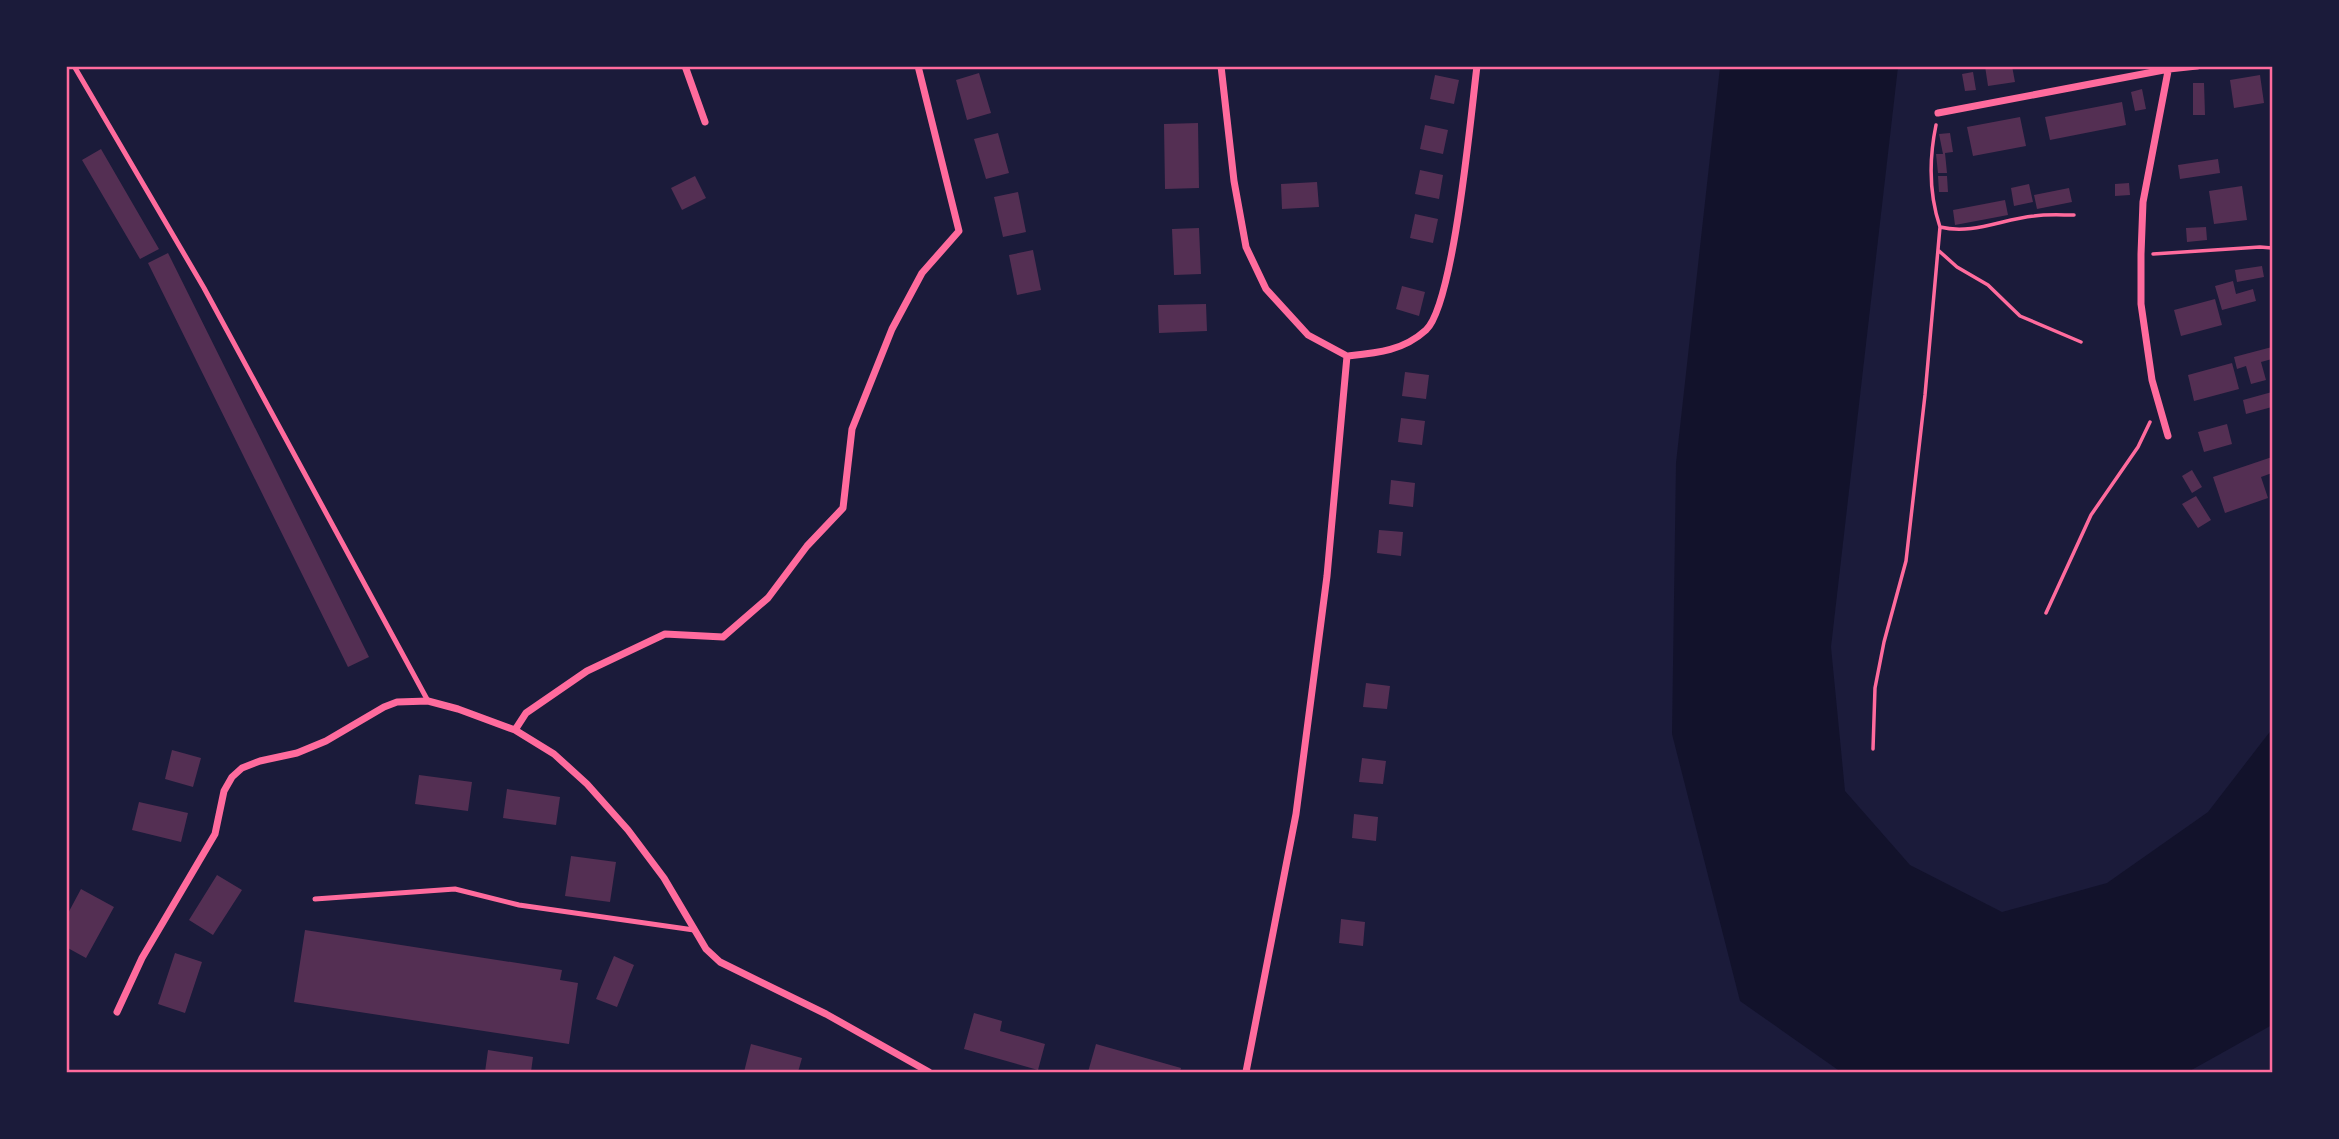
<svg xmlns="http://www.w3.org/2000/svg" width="2339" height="1139" viewBox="0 0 2339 1139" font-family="Rubik,sans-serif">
<rect width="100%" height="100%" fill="#1b1b3a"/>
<path fill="#12122b" d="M1720 67H1898L1831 647 1845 791 1910 865 2002 912 2107 883 2208 812 2272 729V1025L2188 1072H1841L1740 1001 1672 734 1676 463Z"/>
<path fill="#542f53" d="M1985 66H2012L2015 82 1988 86Z
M1973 72 1976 90 1965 91 1962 74Z
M979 73 991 113 967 120 956 80Z
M1435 75 1459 80 1454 104 1430 99Z
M2260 75 2264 103 2234 108 2230 80Z
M2193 83H2204L2205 115H2193Z
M2142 89 2146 109 2135 111 2131 92Z
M2122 102 2126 125 2050 140 2045 117Z
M2020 117 2026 146 1973 156 1967 127Z
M1198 123 1199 188 1165 189 1164 124Z
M1425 125 1448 130 1443 154 1420 149Z
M998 133 1009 173 986 179 974 139Z
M1950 133 1953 152 1945 153 1947 173H1938L1936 154H1943L1939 134Z
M101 149 159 249 140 259 82 160Z
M2218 159 2220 173 2180 179 2178 165Z
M1420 170 1443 175 1439 199 1415 194Z
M695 176 706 198 682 210 671 188Z
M1938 176H1947L1948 192H1939Z
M1317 182 1319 207 1282 209 1281 184Z
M2129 183 2130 195 2115 196V184Z
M2029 184 2033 202 2014 206 2011 188Z
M2242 186 2247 220 2214 224 2209 191Z
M2069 188 2072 202 2037 209 2034 195Z
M1018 192 1026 232 1003 237 994 197Z
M2005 200 2008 215 1955 225 1953 210Z
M1415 214 1438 219 1433 243 1410 238Z
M2206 227 2207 240 2187 242 2186 228Z
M1199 228 1201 274 1174 275 1172 229Z
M1033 250 1041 290 1017 295 1009 255Z
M168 253 369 657 348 667 148 263Z
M2262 266 2264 277 2237 282 2235 270Z
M2233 281 2236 294 2253 289 2256 301 2222 310 2215 286Z
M1402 286 1425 292 1419 316 1396 309Z
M2215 299 2222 325 2181 336 2174 310Z
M1206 304 1207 331 1159 333 1158 305Z
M2272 347V359L2261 362 2266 380 2251 384 2246 366 2237 369 2234 357Z
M2232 363 2239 389 2194 401 2188 375Z
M1405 372 1429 375 1426 399 1402 396Z
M2272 392V407L2246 414 2243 400Z
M1401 418 1425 421 1422 445 1398 442Z
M2227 424 2232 444 2204 452 2198 432Z
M2272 457V473L2261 477 2268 498 2225 513 2213 477Z
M2192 470 2202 487 2192 493 2182 476Z
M1391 480 1415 483 1413 507 1389 504Z
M2196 496 2211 520 2198 528 2182 504Z
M1379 530 1403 532 1401 556 1377 553Z
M1366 683 1390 686 1387 709 1363 707Z
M172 750 201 758 193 787 165 779Z
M1362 758 1386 761 1383 784 1359 782Z
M419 775 472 782 468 811 415 804Z
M507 789 560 797 556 825 503 818Z
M139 802 188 813 181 842 132 830Z
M1354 814 1378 817 1376 841 1352 838Z
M571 856 616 862 610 902 565 896Z
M217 875 242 890 213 935 189 920Z
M81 889 114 907 86 958 66 947V917Z
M1341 919 1365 922 1363 946 1339 943Z
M305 930 562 970 560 980 578 983 569 1044 294 1002Z
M175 953 202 962 185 1013 158 1004Z
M614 956 634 965 617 1007 596 999Z
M974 1013 1002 1021 1000 1031 1045 1044 1038 1070 964 1049Z
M751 1044 802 1058 798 1072H744Z
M1096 1044 1181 1068 1180 1072H1088Z
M488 1050 533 1057 531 1072H485Z"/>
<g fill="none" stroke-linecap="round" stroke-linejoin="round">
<path stroke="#ff6b9d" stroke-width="3.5" d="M1940 227C1973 235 2002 219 2034 216 2047 214 2061 215 2074 215
M1938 250 1957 267 1988 285 2020 316 2081 342
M2153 254 2260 247 2272 248
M2046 613 2091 515 2138 447 2150 422
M1873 749 1875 688 1884 642 1906 561 1925 395 1940 227C1929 194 1929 159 1936 125"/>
<path stroke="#ff6b9d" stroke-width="5" d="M74 66 204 288 428 701
M315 899 455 889 519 905 694 930"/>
<path stroke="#ff6b9d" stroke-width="7" d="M685 66 705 122
M1221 66 1234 181 1246 247 1266 289 1308 335 1347 356
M1938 113 2169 69 2197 66
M1347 356C1377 353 1403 351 1426 330 1454 304 1471 113 1477 66
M2168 436 2152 380 2141 304V254L2143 202 2169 66
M515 730 526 713 587 671 665 634 723 637 768 598 807 546 843 508 852 429 892 329 922 273 959 231 918 66
M117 1012 142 958 215 834 224 791 232 777 242 768 260 761 297 753 326 741 384 707 397 702 428 701 458 709 515 730 554 754 587 784 628 830 664 878 706 949 720 962 826 1014 929 1072
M1246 1072 1296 814 1327 576 1347 356"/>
</g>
<rect width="2339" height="1139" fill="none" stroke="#1b1b3a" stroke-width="136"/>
<rect x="68" y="68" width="2203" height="1003" fill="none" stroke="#ff6b9d" stroke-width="2.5"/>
</svg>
